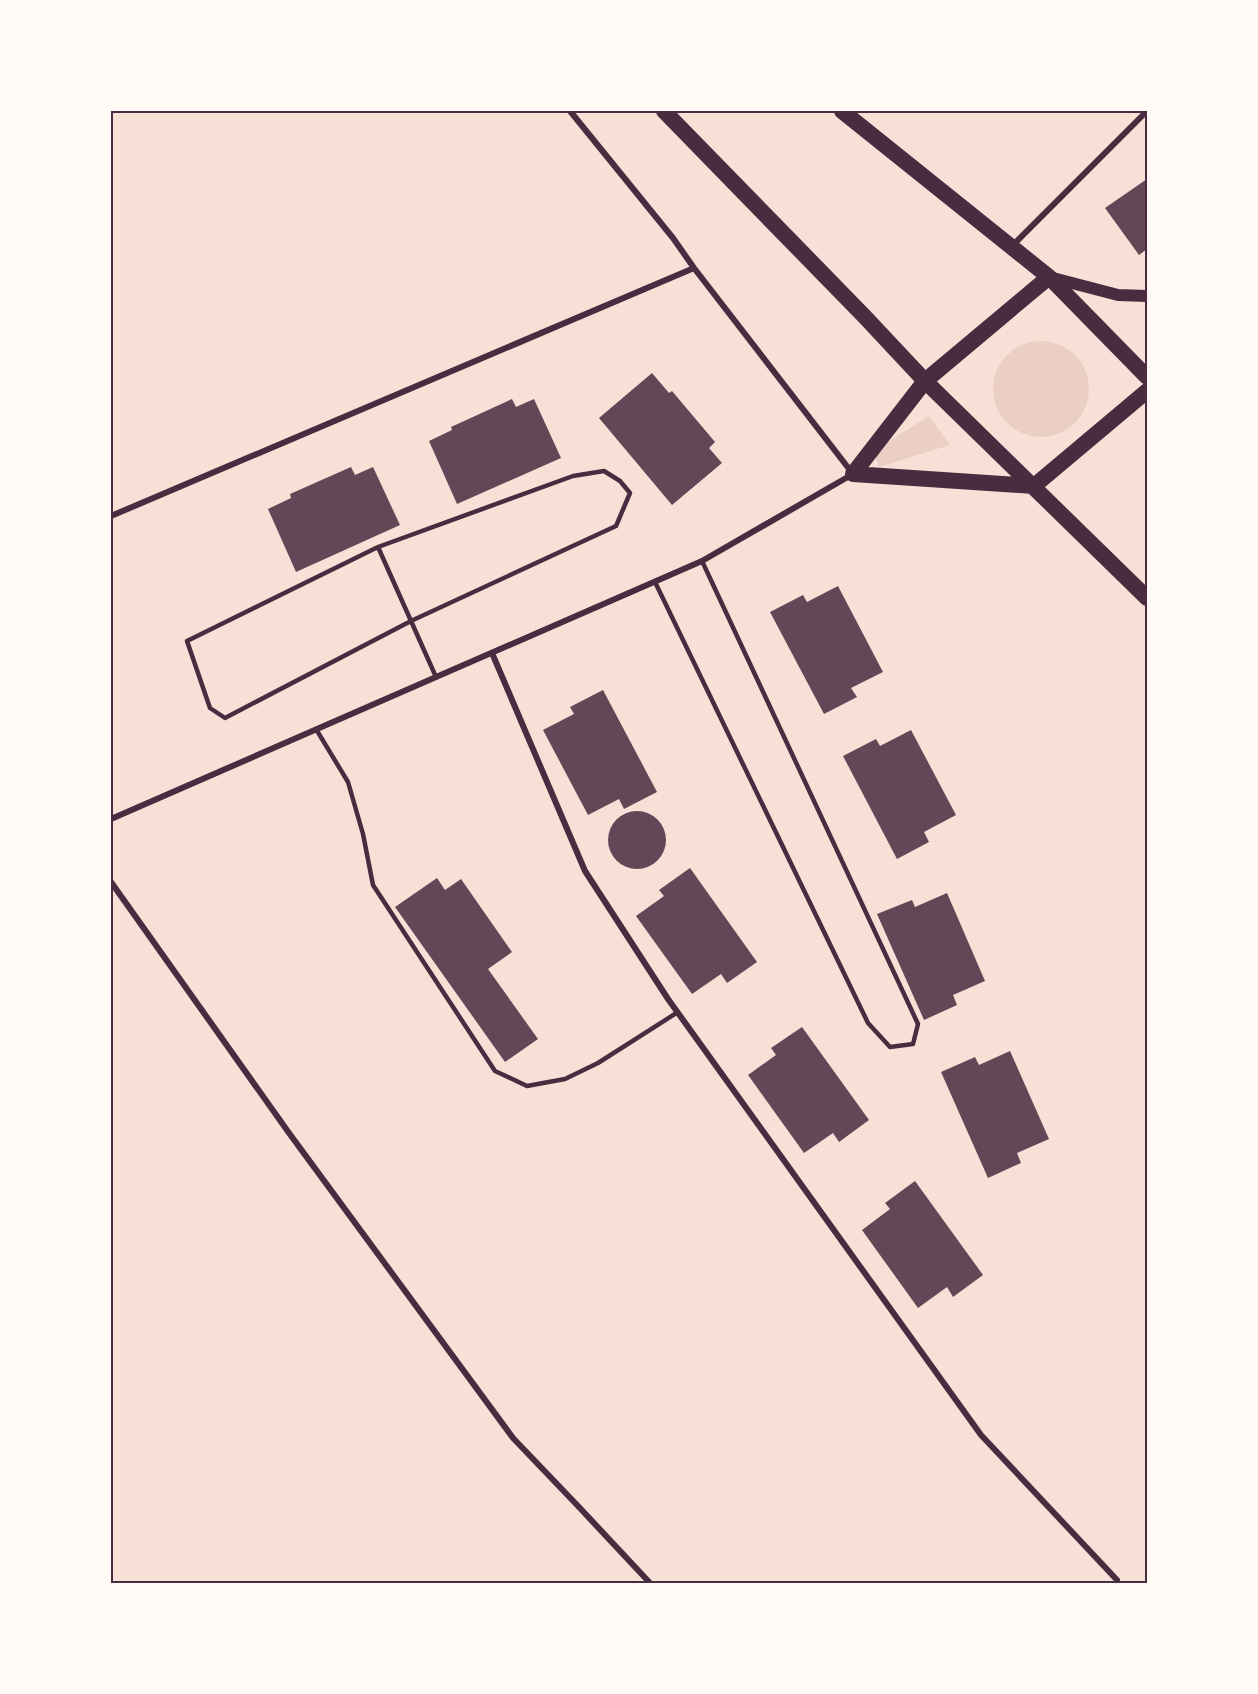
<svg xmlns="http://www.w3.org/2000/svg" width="1258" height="1694" viewBox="0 0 1258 1694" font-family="Helvetica,sans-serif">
<rect width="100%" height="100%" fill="#f7e1d7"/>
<path fill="#ebcfc5" d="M993 389a48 48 0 1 1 96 0a48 48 0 1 1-96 0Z
M929 416 950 445 879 467 873 451Z"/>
<path fill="#644757" d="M1147 179V249L1139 255 1105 208Z
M652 373 669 393 672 391 715 442 709 448 722 463 672 505 599 418Z
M512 399 516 407 534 399 561 458 457 504 429 441 452 430 451 427Z
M351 467 355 475 373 467 400 525 296 572 268 509 291 498 290 494Z
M838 586 883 672 851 688 857 697 824 714 770 612 803 595 807 602Z
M603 690 657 792 624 809 619 799 588 815 543 730 574 714 570 707Z
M911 730 956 815 924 832 929 842 897 859 843 756 876 739 880 746Z
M608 840a29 29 0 1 1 58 0a29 29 0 1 1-58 0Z
M690 868 757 962 727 983 721 974 692 994 636 916 664 896 659 890Z
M437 878 445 890 461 879 512 952 488 969 538 1039 505 1062 395 907Z
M947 893 985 981 953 995 957 1005 924 1020 877 914 912 900 915 907Z
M802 1027 869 1120 839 1142 833 1133 804 1153 748 1075 776 1055 771 1048Z
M1010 1051 1049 1139 1017 1153 1021 1163 988 1178 941 1072 975 1057 979 1065Z
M915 1181 983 1275 953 1297 947 1287 918 1308 862 1230 890 1209 885 1203Z"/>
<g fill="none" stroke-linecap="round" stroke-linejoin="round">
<path stroke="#4a2c40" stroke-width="4.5" d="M604 471 620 481 630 493 616 526 411 621 225 718 210 708 187 641 378 547 573 476Z
M378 547 436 677
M655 582 868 1023 890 1047 913 1044 918 1024 702 561
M316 729 348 782 363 834 373 885 495 1071 527 1086 565 1079 598 1063 678 1012"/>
<path stroke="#4a2c40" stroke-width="6" d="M1012 246 1147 111
M111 516 694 268
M492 653 585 871 668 999 981 1435 1117 1580
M111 819 702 561 853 474 694 268 673 238 570 111
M111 882 289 1133 513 1438 578 1506 650 1583"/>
<path stroke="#4a2c40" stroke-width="12" d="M1049 277 1118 295 1147 296"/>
<path stroke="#4a2c40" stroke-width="16" d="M664 111 865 317 925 381 1147 598
M842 111 1049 277 1147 377
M853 474 1034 486 1147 391
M853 474 925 381 1049 277"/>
</g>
<rect width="1258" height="1694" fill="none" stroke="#fffaf5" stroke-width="225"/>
<rect x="112" y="112" width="1034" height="1470" fill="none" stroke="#4a2c40" stroke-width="2"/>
</svg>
